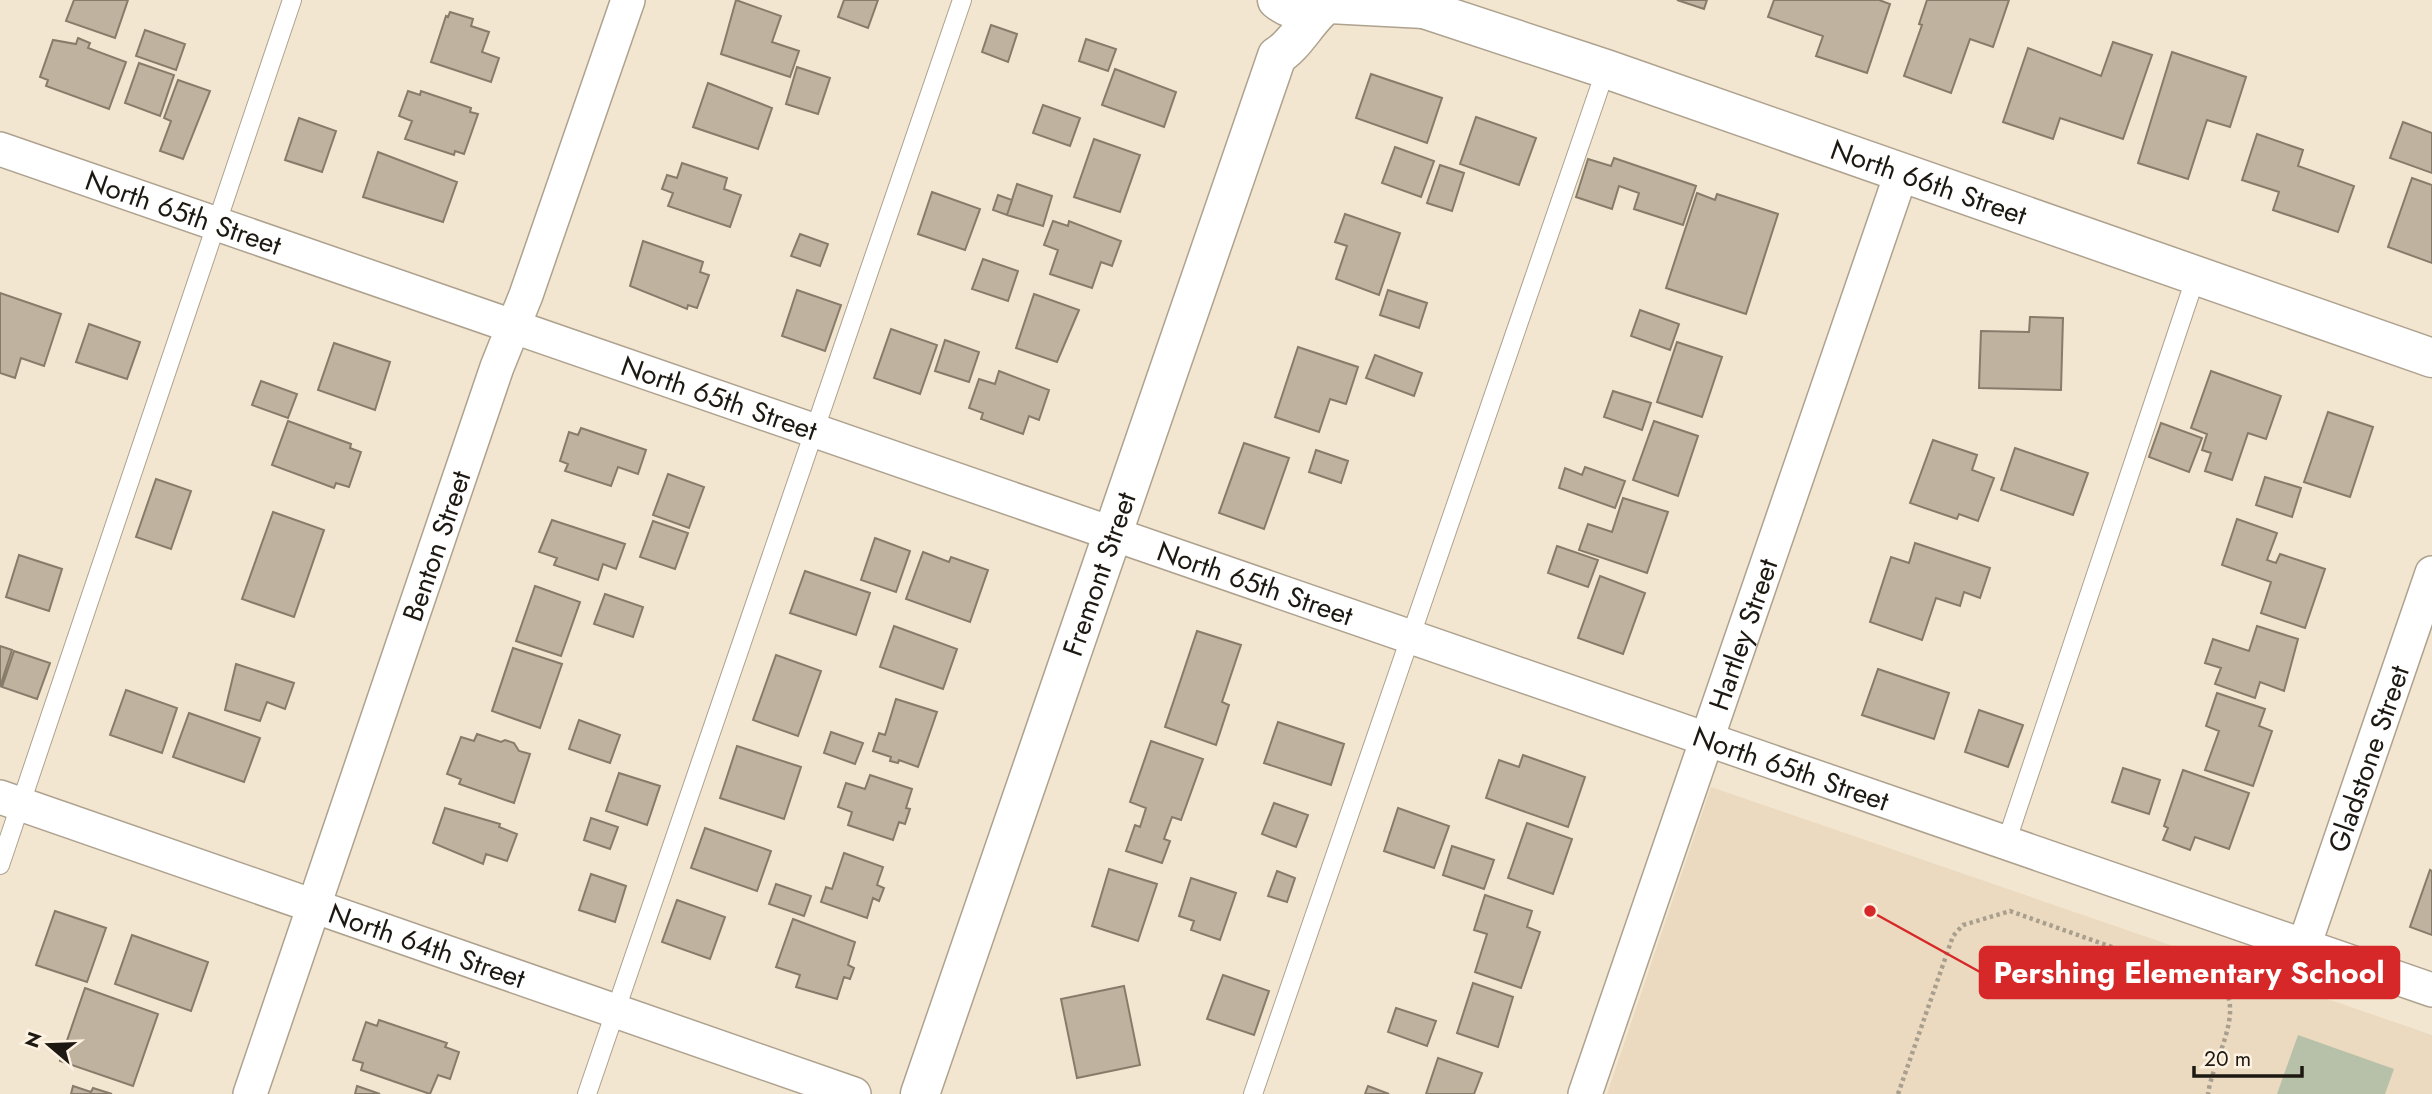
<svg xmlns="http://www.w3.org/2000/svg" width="2432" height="1094" viewBox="0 0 2432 1094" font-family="Jost,sans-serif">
<rect width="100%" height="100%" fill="#f2e6d1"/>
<path fill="#ebdabf" d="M1711 787 2432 1035V1094H1607Z"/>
<path fill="#b7c0a9" d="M2298 1035 2394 1069 2385 1094H2277Z"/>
<path fill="#bfb29f" stroke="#877c6a" stroke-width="2" d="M74 0H128L115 38 66 21Z
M736 0 781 16 772 42 799 51 790 77 721 54Z
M844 0H878L868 28 838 17Z
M1677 0H1707L1704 9Z
M1774 0H1879L1890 4 1867 73 1816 56 1823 36 1768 17Z
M1927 0H2009L1993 47 1970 39 1951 93 1904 76 1922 25 1919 24Z
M450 12 473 19 471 26 489 32 482 52 499 58 491 82 431 62 446 16 448 17Z
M991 25 1017 34 1008 62 982 52Z
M145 30 185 44 176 70 136 56Z
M78 38 90 43 88 48 126 62 109 109 46 86 48 80 40 77 53 40 76 44Z
M1086 39 1116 49 1108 71 1079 61Z
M2113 42 2152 55 2123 139 2060 118 2053 139 2003 122 2028 48 2101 76Z
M2172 52 2246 77 2230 127 2207 120 2188 179 2138 163Z
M139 63 174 75 160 116 125 103Z
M797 67 830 78 818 114 786 104Z
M1115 69 1176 92 1164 127 1102 105Z
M1371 74 1442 98 1427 143 1356 118Z
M178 80 210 91 183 159 160 151 171 121 164 118Z
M708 83 772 108 758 149 693 127Z
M408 91 420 95 421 91 471 108 470 112 478 114 464 154 455 151 454 155 405 139 412 121 399 116Z
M1043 105 1080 118 1070 146 1033 133Z
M1476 117 1536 138 1519 185 1460 164Z
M299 118 336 131 322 172 285 160Z
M2403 122 2432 133V173L2390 158Z
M2257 134 2303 150 2298 166 2354 186 2338 232 2273 210 2279 192 2242 180Z
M1094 139 1140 155 1120 212 1074 197Z
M1395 147 1434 161 1421 197 1382 183Z
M378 152 457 182 443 222 363 197Z
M1614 158 1696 186 1683 225 1634 209 1639 193 1619 186 1612 209 1576 197 1588 159 1611 166Z
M682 163 727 178 724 189 741 195 730 227 668 206 673 193 662 189 667 175 677 178Z
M1440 165 1464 173 1452 211 1427 203Z
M2412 178 2432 185V263L2388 247Z
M1017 184 1052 196 1043 226 1007 215Z
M932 192 980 209 965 250 918 234Z
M1697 193 1715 200 1717 194 1778 214 1746 314 1666 288Z
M998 195 1012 200 1007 215 993 210Z
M1345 214 1400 233 1379 295 1336 279 1347 246 1335 242Z
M1053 221 1068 226 1069 221 1121 241 1112 266 1101 262 1092 288 1050 274 1058 250 1044 245Z
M800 234 828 244 820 266 791 256Z
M643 241 703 262 700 272 709 275 697 308 688 305 687 309 630 286Z
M983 259 1018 271 1008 301 972 289Z
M797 290 841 305 825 351 782 336Z
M1388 290 1427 303 1419 328 1380 315Z
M0 293 61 314 44 366 21 358 15 378 0 373Z
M1034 294 1079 310 1057 362 1016 348Z
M1640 310 1679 324 1670 350 1631 336Z
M2030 317 2063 318 2061 390 1979 388 1981 331 2029 332Z
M89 324 140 342 127 379 76 362Z
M891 329 937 345 920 394 874 378Z
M945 340 979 352 969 382 935 371Z
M1677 342 1722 357 1702 417 1657 402Z
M334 343 390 362 375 410 318 390Z
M1298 347 1358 367 1346 404 1330 399 1319 432 1275 417Z
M1375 355 1422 373 1414 396 1366 378Z
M999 371 1049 390 1039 420 1029 416 1023 434 981 419 983 413 969 408 979 379 995 384Z
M2211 371 2281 396 2266 439 2248 433 2232 480 2205 471 2211 453 2202 450 2207 434 2191 428Z
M261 381 297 394 288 418 252 405Z
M1613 391 1651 403 1642 430 1604 417Z
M2328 412 2373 427 2350 497 2304 482Z
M288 421 351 444 350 448 361 452 349 487 336 483 334 488 272 465Z
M1654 421 1698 436 1678 496 1633 480Z
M2161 423 2202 438 2189 472 2149 457Z
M581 428 646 450 638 474 618 467 611 486 565 471 568 464 560 461 569 432 578 435Z
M1933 440 1977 455 1972 470 1994 478 1978 521 1959 514 1957 519 1910 503Z
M1244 443 1289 458 1264 529 1219 513Z
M2015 448 2088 473 2073 515 2001 490Z
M1316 450 1348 461 1341 483 1309 472Z
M1585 467 1625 481 1615 508 1559 488 1565 468 1582 475Z
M668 474 704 487 689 528 653 515Z
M2265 477 2301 488 2292 517 2256 505Z
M156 479 191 491 171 549 136 537Z
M1623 498 1668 512 1647 573 1579 550 1588 524 1612 532Z
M273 512 324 530 294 617 242 599Z
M2237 519 2277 533 2267 560 2276 563 2280 554 2325 569 2305 628 2261 613 2271 582 2222 565Z
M552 520 625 544 616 569 603 564 598 580 554 565 557 558 539 552Z
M653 521 688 533 675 569 640 557Z
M875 538 910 551 896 592 861 580Z
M1915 543 1990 568 1980 598 1964 592 1960 606 1936 598 1922 640 1870 622 1891 557 1909 563Z
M1557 546 1598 560 1588 587 1548 573Z
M923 552 949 562 951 557 988 570 970 622 906 599Z
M19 555 62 569 49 611 6 597Z
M805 571 870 593 856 635 790 613Z
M1600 576 1645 593 1623 654 1578 638Z
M535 586 580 602 561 656 516 641Z
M605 594 643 607 633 637 594 624Z
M894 626 957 649 943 689 880 667Z
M2257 626 2298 639 2284 691 2260 682 2255 698 2215 684 2221 668 2205 663 2213 639 2249 651Z
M1197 631 1241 645 1222 702 1229 705 1216 745 1165 727Z
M0 646 12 650 0 687Z
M513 648 562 664 540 728 492 711Z
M14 651 50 663 37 699 2 687Z
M776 655 821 671 798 736 753 720Z
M236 664 294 683 285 709 267 702 260 721 225 710Z
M1878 669 1949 693 1934 739 1862 715Z
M126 690 177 708 162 753 110 735Z
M2217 693 2265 709 2259 726 2272 731 2253 786 2205 770 2219 731 2206 726Z
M896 699 937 712 918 767 899 760 898 763 890 761 891 757 873 751 879 733 885 735Z
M1979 710 2023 725 2008 767 1965 752Z
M189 713 260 738 244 782 173 757Z
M579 720 620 735 610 763 569 749Z
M1278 722 1344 744 1331 785 1264 763Z
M831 732 863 743 855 764 824 753Z
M477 734 501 742 505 740 514 743 519 751 530 754 514 803 459 784 461 779 447 774 461 737 474 741Z
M1151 741 1203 759 1181 820 1172 817 1164 839 1170 841 1162 863 1126 851 1135 825 1140 827 1146 808 1130 802Z
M737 746 801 767 784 819 720 798Z
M1523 755 1585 777 1568 827 1486 798 1499 760 1519 767Z
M2123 768 2160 780 2149 814 2112 802Z
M2183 770 2249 793 2229 849 2195 837 2190 850 2163 840 2168 828 2164 826Z
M619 773 660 786 647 825 606 811Z
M870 775 912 789 906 808 910 809 905 824 899 822 893 840 848 825 852 812 838 807 846 783 865 789Z
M1274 803 1308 815 1296 847 1262 834Z
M445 808 500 824 499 827 517 834 507 861 486 854 483 864 433 843Z
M1398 808 1449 826 1434 868 1384 851Z
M591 818 618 827 610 849 584 840Z
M1527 823 1572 839 1553 894 1508 878Z
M705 828 771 851 757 891 691 868Z
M1452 846 1494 860 1484 889 1443 875Z
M844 853 883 867 877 885 884 888 879 901 873 898 867 918 821 902 826 887 832 889Z
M1109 869 1157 884 1138 941 1092 926Z
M2430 870 2432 871V935L2410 927Z
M1277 871 1295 878 1287 902 1268 896Z
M591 874 626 886 615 922 579 910Z
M1191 878 1236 893 1220 940 1191 930 1194 921 1179 916Z
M776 884 811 896 804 916 769 904Z
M1485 895 1532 911 1527 927 1540 932 1521 988 1475 972 1487 934 1474 930Z
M677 900 725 917 710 959 662 942Z
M55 911 106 928 87 982 36 965Z
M793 919 855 942 848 965 854 968 850 979 844 977 837 999 796 987 800 975 776 967Z
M132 935 208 962 191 1011 115 984Z
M1223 975 1269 991 1254 1035 1207 1019Z
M1473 983 1513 997 1498 1047 1457 1033Z
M1124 986 1140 1065 1077 1078 1061 999Z
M85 988 158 1014 133 1086 60 1061Z
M1396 1008 1436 1021 1427 1046 1388 1032Z
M379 1020 447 1043 445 1047 459 1052 450 1079 438 1075 430 1094 361 1070 363 1063 353 1060 366 1022 377 1026Z
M1438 1058 1482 1073 1474 1094H1426Z
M73 1086 91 1092 93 1088 112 1094H71Z
M357 1086 380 1094H355Z
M1368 1086 1389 1094H1365Z"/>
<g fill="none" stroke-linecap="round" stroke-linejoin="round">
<g stroke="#aea28f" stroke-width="20">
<path id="service" d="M2006 843 2196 276
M0 865 292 0
M587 1094 962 0
M1253 1094 1606 69"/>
</g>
<g stroke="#aea28f" stroke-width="36">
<g id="minor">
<path id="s1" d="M0 149 2432 990"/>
<path id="s2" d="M0 797 854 1094"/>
<path id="s3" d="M2304 946 2432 573"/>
<path id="s4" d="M250 1094 497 367 526 295 628 0"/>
<path id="s5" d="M1585 1094 1901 174"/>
</g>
</g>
<g stroke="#aea28f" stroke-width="41">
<g id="tertiary">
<path d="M1277 0C1294 14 1315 14 1332 1"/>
<path id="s6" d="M1409 0 1424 9 1606 69 2432 358"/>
<path d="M1329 4 1424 9"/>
<path id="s7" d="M920 1094 1277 56C1294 46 1305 24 1321 9"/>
</g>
</g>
<path stroke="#a89f8f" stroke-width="4.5" stroke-dasharray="3.5 3.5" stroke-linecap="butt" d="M1898 1094 1953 936 1963 925 2010 911 2222 986C2245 1012 2212 1062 2208 1094"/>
<use href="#service" stroke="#fff" stroke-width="18"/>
<use href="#minor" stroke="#fff" stroke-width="33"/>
<use href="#tertiary" stroke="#fff" stroke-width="38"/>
</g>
<g text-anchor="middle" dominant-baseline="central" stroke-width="7" stroke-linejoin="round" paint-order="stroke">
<g font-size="28" fill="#1d1912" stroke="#fef3e3">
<text stroke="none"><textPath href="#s6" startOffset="551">North 66th Street</textPath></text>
<text stroke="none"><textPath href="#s1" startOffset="194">North 65th Street</textPath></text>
<text stroke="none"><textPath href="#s1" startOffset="761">North 65th Street</textPath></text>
<text stroke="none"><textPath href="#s4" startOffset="579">Benton Street</textPath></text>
<text stroke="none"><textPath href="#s7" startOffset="550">Fremont Street</textPath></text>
<text stroke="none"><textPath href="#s1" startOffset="1328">North 65th Street</textPath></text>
<text stroke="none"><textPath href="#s5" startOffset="486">Hartley Street</textPath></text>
<text stroke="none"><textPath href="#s3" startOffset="198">Gladstone Street</textPath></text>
<text stroke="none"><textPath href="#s1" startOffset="1895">North 65th Street</textPath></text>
<text stroke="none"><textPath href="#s2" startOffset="452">North 64th Street</textPath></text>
</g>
</g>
<path fill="none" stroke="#d62828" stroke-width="2.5" d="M1870 911L1980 972"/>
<circle fill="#d62828" stroke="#fef3e3" stroke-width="2.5" cx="1870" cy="911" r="7"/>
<rect fill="#d62828" stroke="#d62828" stroke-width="2.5" x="1980" y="947" width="419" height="51" rx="7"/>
<g font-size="30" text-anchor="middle" font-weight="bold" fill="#fff">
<text x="2189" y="983">Pershing Elementary School</text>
</g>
<g transform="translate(49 1045) rotate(289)" stroke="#fef3e3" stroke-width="5" paint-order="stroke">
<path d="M0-5L12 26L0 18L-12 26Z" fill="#1d1912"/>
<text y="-10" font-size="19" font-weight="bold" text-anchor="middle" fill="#1d1912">N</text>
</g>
<path d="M2194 1066v10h108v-10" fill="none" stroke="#1d1912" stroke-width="3.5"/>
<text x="2204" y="1066" font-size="21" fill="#1d1912" stroke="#fef3e3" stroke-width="5" paint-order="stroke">20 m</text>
</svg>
